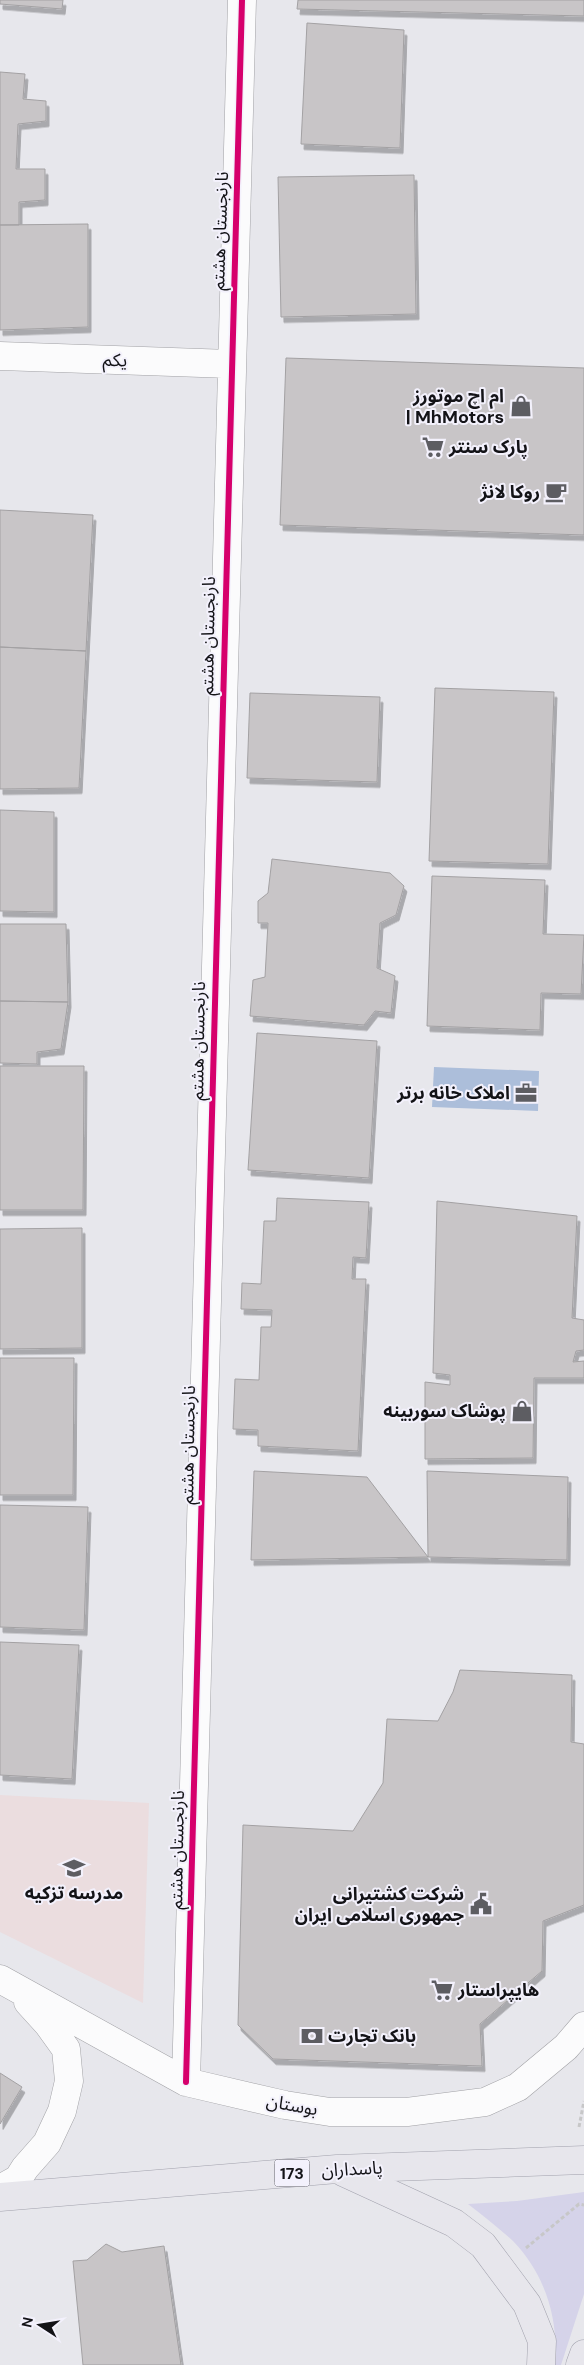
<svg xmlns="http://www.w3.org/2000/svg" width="584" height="2365" viewBox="0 0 584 2365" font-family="'DM Sans','Noto Sans Arabic',sans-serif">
<defs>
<filter id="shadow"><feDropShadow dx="3" dy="5.5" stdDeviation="0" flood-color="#0004"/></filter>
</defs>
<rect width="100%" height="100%" fill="#e7e7ec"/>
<path fill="#ebdddf" d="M0 1795 149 1803 143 2003 0 1932Z"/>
<path fill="#d5d3e9" d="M584 2192V2294L561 2365H555C559 2319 545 2274 513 2241 499 2228 483 2216 468 2204L517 2201Z"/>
<path fill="#acbeda" d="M434 1067 539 1071 538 1111 432 1107Z"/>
<path fill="#c8c5c7" stroke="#a3a1a3" filter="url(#shadow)" d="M0 0H63L62 9 0 4Z
M298 0H584V16L297 9Z
M307 23 404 30 400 148 301 144Z
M0 72 25 74 23 99 46 101V121L18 124 16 169H45V200L19 202V225H0Z
M414 175 416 314 281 317 278 177Z
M88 224V327L0 330V225Z
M286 358 584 368V535L280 525Z
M0 510 93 515 86 651 0 647Z
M0 647 86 651 79 788 0 789Z
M435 688 554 692 548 864 429 861Z
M250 693 380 697 377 782 247 778Z
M0 810 54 812V912L0 911Z
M272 859 390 873 404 886 396 915 380 923 377 968 395 976 391 1013 375 1011 364 1025 250 1016 253 980 265 977 268 923H258V901L268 893Z
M432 876 545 880 543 934 584 935 581 994 541 993 540 1030 427 1026Z
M0 924H66L68 1002 0 1001Z
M0 1001 68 1002 61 1049 37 1052V1064L0 1063Z
M257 1033 377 1041 369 1178 248 1170Z
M0 1066H84L83 1210H0Z
M277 1198 369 1202 366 1258 353 1257 352 1279H366L358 1451 258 1446V1430L233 1429 235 1379 259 1380 261 1327H271L272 1310 241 1309 242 1283 261 1284 264 1221H276Z
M437 1201 577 1216 572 1318 584 1320V1350L576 1351 573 1362 584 1361V1378H534L533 1458 425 1459V1382L450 1385V1375L433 1373Z
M82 1228V1348L0 1349V1229Z
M0 1358H74L73 1495H0Z
M254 1471 367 1477 428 1557 251 1560Z
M427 1471 568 1477 567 1560 428 1557Z
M0 1505 88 1507 84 1630 0 1627Z
M0 1642 79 1645 72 1779 0 1775Z
M460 1670 572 1675 571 1742 584 1744V1905L543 1921 542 1971 480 2024 482 2066 273 2059 238 2025 243 1825 353 1831 383 1783 387 1719 438 1721 453 1692Z
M0 2073 22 2087 0 2124Z
M106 2244 122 2252 164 2246 181 2365H83L73 2261 87 2260Z"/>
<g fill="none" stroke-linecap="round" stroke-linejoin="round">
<g stroke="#a1a1a5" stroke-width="29">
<path id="street" d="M0 356 230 364
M0 1979 186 2082 285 2105 330 2112H407L485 2102 518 2087 566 2047 584 2026
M186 2082 242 0
M0 2189 18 2179 25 2168 47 2143 62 2111 69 2081 66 2049 48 2024 28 2002"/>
</g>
<g stroke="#a2a2ad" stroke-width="29">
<path id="primary" d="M343 2172 454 2223 483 2245 527 2304 542 2341 541 2365
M0 2197 337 2169 584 2160
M580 2365 584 2354"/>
</g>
<path stroke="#c7c7c8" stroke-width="3" stroke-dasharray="4 2.5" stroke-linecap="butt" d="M579 2127 584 2101
M526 2248 579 2204 584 2205"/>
<use href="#street" stroke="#fbfbfc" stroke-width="28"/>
<use href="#primary" stroke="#e7e6ec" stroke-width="28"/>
<g stroke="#f3f1fc" stroke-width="9">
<path id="cycleway" d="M186 2082 242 0"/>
</g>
<use href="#cycleway" stroke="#d6006c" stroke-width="6"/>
</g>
<defs>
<g id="shop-bare" transform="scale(1.725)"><path d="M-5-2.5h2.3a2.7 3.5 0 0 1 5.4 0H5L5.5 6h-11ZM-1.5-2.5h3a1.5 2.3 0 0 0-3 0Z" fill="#5d5d62" stroke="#f3f1fc" stroke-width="2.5" paint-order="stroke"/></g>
<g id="supermarket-bare" transform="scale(1.725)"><path d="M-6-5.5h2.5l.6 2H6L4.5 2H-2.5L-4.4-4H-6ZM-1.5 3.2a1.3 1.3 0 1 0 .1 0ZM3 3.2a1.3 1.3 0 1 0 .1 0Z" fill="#5d5d62" stroke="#f3f1fc" stroke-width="2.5" paint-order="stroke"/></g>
<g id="cafe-bare" transform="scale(1.725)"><path d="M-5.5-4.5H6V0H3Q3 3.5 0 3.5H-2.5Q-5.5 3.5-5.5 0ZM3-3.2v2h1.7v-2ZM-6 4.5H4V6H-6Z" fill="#5d5d62" stroke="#f3f1fc" stroke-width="2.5" paint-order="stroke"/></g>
<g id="office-bare" transform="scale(1.725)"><path d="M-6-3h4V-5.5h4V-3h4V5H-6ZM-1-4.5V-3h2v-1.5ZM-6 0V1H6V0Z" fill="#5d5d62" stroke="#f3f1fc" stroke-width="2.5" paint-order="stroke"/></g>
<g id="school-bare" transform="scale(1.725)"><path d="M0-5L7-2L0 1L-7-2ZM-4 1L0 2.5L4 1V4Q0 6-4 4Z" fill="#5d5d62" stroke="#f3f1fc" stroke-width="2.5" paint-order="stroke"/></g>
<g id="civic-bare" transform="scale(1.725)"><path d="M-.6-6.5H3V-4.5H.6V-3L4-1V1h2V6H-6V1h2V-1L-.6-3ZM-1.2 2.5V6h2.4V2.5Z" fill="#5d5d62" stroke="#f3f1fc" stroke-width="2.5" paint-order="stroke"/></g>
<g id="bank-bare" transform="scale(1.725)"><path d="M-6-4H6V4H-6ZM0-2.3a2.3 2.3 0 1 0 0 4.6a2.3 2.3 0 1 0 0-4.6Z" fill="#5d5d62" stroke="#f3f1fc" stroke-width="2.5" paint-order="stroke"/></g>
</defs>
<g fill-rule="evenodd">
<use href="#shop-bare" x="521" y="406"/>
<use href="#supermarket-bare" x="433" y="447"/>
<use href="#cafe-bare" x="556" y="492"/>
<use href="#office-bare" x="526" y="1093"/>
<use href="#shop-bare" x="522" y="1411"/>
<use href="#school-bare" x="74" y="1868"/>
<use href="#civic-bare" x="481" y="1904"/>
<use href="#supermarket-bare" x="442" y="1990"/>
<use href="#bank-bare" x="312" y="2036"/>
</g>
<g text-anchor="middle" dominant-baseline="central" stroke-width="4" stroke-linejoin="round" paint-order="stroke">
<rect fill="#f3f1fc" stroke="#56565c" stroke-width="1" x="274.5" y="2159.5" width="35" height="27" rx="4"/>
<g font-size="16" font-weight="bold" fill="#131317">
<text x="292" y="2173">173</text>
</g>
<g font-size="18" fill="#131317" stroke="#f3f1fc">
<text transform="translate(220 231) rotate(-88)">نارنجستان هشتم</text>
<text transform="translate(115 360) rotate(2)">یکم</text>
<text transform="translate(208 636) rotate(-89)">نارنجستان هشتم</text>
<text transform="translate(198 1041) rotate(-89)">نارنجستان هشتم</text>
<text transform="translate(188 1445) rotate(-89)">نارنجستان هشتم</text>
<text transform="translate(177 1850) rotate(-89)">نارنجستان هشتم</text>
<text transform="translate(292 2105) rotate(10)">بوستان</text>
<text transform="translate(352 2169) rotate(-3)">پاسداران</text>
</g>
<g font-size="18" font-weight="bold" fill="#131317" stroke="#f3f1fc" text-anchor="end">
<text x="504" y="396">ام اچ موتورز<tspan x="504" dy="21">| MhMotors</tspan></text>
<text x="449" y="447" text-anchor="start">پارک سنتر</text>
<text x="540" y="492">روکا لانژ</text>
<text x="510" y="1093">املاک خانه برتر</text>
<text x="506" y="1411">پوشاک سوربینه</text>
<text x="74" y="1893" text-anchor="middle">مدرسه تزکیه</text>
<text x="464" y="1894">شرکت کشتیرانی<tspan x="464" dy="21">جمهوری اسلامی ایران</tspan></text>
<text x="458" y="1990" text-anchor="start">هایپراستار</text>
<text x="328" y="2036" text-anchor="start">بانک تجارت</text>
</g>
</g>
<g transform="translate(40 2325) rotate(282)" stroke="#f3f1fc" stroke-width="4" paint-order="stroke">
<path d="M0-4L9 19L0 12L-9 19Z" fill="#131317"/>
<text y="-8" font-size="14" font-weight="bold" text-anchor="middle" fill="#131317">N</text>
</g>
</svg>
